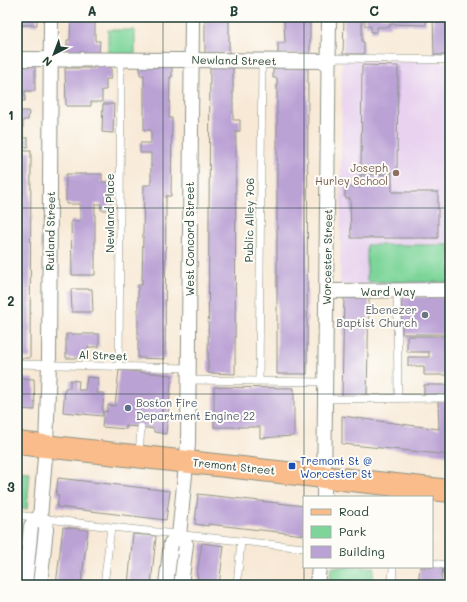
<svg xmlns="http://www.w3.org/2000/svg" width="467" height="602" viewBox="0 0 467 602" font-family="Mali,sans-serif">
<rect width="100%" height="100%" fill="#fdfcf7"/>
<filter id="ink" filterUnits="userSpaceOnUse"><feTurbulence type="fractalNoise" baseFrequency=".025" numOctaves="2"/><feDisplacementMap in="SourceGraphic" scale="8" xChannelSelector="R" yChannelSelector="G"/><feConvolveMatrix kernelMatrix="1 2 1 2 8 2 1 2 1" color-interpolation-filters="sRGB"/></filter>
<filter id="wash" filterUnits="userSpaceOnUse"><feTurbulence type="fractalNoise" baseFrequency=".012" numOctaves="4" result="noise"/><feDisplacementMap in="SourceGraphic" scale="16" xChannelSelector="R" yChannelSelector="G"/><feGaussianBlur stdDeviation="0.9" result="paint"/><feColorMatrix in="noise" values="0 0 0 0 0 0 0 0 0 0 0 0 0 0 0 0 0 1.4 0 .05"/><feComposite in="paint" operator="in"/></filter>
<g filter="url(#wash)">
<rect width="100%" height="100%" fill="#f8e9d6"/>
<path fill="#e8d2ef" d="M342 60 450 62V286L340 285Z"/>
<path fill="#7dd59a" stroke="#4e8967" d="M108 30H135V54H108Z
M367 245H450V282H367Z
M17 471 30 472 27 509H17Z
M331 567H374L372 585H329Z"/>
<g id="blocks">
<path fill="#bba2d5" d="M17 17H37V25H17Z
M71 17H95V41H100L99 53H67V40H70Z
M142 17H171V19L142 18Z
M205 17H229V53H205Z
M284 17H310V54H278V43H285Z
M344 17H362V42H364V54H343Z
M365 17H426V25L390 24V27H377V32H371V26H365Z
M433 17H450V55H434Z
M140 63H172V77H170L169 118H172L171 196H166L165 359 138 358V285H142L144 185H151V153H140V143H151V130H144V75H140Z
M17 64H35V91H25V101H17Z
M94 65H111V79H106V90H102V102H91V106H66L65 68H94Z
M210 65H233V120H240V131H236L235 374 208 373Z
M362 65 398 66 397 172H361Z
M273 66H308L307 374H277V78H273Z
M103 104H114L113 133 102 132Z
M18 111H29L28 120H23V138H28V147H18L17 145Z
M17 151H31L30 358H17Z
M66 174H102V182H111V210H101V204H95V275H72L71 221H80V204H66Z
M392 174V192H438V238H351L350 198H345V187H360V175Z
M71 289H92L93 312H72Z
M344 297H369L367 396H342Z
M401 297H448V334H402Z
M66 334H99V347H88V358H66Z
M407 336H449V375H424V366H408V357H429V352H407Z
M119 370 172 375 166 434 154 432V429L141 427 126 426V429L102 427 104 411 107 412 108 405 115 406Z
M87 377 98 378 97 393H104L102 416 63 412 65 388H70V380L79 381 78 390H85Z
M17 378 34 379 35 410 17 409Z
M424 385H448V396H424Z
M214 387 294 388V436L260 438V427H214Z
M438 401H450V455L342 444V416L439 429Z
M58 478 170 491 166 520 57 507 59 495H56Z
M198 494 304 506V535L208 524V526L195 524Z
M63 527 88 530 81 585H56Z
M133 534 156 536 151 585H128Z
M202 543 224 546 219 585H196L198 582 197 574Z
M432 565 443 566 441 585H418L420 567H432Z"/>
</g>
</g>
<g filter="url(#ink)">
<use href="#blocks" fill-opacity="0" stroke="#8c9385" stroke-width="1"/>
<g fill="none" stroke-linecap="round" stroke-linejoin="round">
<g stroke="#8c9385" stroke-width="8">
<path id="lane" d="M328 61 338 58 450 60
M397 291 398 399
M17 364 188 368
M119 366 121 59
M188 380 325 382
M259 381 262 60
M325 399 450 398
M139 455 141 427
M17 515 111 527 104 585
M111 527 304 548
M432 563 450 566
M237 585 241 541
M392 585 393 567"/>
</g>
<g stroke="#8c9385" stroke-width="16">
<path id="street" d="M17 59 328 61
M327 291 450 290
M324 497 329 17
M40 518 46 445 49 364 51 17
M40 518 44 520 46 529 40 585
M179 536 186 544 181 585
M25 585 31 526 36 519 40 518
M166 585 171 543 179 536 188 444 192 17
M317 585 319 567"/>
</g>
<g stroke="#8c9385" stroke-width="24">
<path id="primary" d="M17 443 450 491"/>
</g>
<use href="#lane" stroke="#fff" stroke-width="7"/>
<use href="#street" stroke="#fff" stroke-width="14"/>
<use href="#primary" stroke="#f9bc8a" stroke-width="22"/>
</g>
</g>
<path fill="none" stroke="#1f3d34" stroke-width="1" stroke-opacity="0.55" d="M163 17V585M304 17V497M17 208H450M17 394H450M304 497V567M304 567V585"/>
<circle fill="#8d6e63" stroke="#fdfcf7" stroke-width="1.5" cx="396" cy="173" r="4"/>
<circle fill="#6b7280" stroke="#fdfcf7" stroke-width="1.5" cx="425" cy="315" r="4"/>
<circle fill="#5c6f8a" stroke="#fdfcf7" stroke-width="1.5" cx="128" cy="408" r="4"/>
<rect fill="#1a4fb4" stroke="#fdfcf7" stroke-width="1.5" x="288" y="462" width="8" height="8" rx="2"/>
<g text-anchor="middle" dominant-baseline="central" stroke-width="4" stroke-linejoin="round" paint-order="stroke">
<g font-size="11" fill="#1f3d34" stroke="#fdfcf7">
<text transform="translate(234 60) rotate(1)">Newland Street</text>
<text transform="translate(109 213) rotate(-90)">Newland Place</text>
<text transform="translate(249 220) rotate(-89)">Public Alley 706</text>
<text transform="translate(50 231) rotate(-89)">Rutland Street</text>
<text transform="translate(189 239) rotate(-90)">West Concord Street</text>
<text transform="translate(327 257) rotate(-89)">Worcester Street</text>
<text x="388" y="291">Ward Way</text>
<text transform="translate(103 355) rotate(2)">Al Street</text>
<text transform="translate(234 466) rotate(6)">Tremont Street</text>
</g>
<g font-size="11" fill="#785e54" stroke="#fdfcf7" text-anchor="end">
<text x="388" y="167">Joseph<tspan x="388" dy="13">Hurley School</tspan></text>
</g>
<g font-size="11" fill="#5b616d" stroke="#fdfcf7" text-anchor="end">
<text x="417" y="309">Ebenezer<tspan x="417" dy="13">Baptist Church</tspan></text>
</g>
<g font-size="11" fill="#4e5e75" stroke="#fdfcf7" text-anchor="start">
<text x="136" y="402">Boston Fire<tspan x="136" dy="13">Department Engine 22</tspan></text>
</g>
<g font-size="11" fill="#164399" stroke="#fdfcf7" text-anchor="start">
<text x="300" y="460">Tremont St @<tspan x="300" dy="13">Worcester St</tspan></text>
</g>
</g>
<rect width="467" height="602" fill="none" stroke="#fdfcf7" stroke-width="44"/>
<rect x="303" y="496" width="130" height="72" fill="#fdfcf7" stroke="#a4b0a9"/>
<rect x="311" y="509" width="20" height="6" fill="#f9bc8a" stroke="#a4b0a9"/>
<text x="339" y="516" font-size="12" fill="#1f3d34">Road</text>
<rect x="311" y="526" width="20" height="12" fill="#7dd59a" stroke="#a4b0a9"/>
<text x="339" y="536" font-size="12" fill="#1f3d34">Park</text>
<rect x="311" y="546" width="20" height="12" fill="#bba2d5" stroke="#a4b0a9"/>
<text x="339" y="556" font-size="12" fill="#1f3d34">Building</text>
<g transform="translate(54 54) rotate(222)" stroke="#fdfcf7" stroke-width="3" paint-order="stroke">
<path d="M0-3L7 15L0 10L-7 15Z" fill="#1f3d34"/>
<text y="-6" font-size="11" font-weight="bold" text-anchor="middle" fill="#1f3d34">N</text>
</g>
<rect x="22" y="22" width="423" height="558" fill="none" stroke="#1f3d34" stroke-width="1.5"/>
<g font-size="13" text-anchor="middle" font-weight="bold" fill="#1f3d34">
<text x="92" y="16">A</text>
<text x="234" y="16">B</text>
<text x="374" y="16">C</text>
<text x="11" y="120">1</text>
<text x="11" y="306">2</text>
<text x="11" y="492">3</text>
</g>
</svg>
